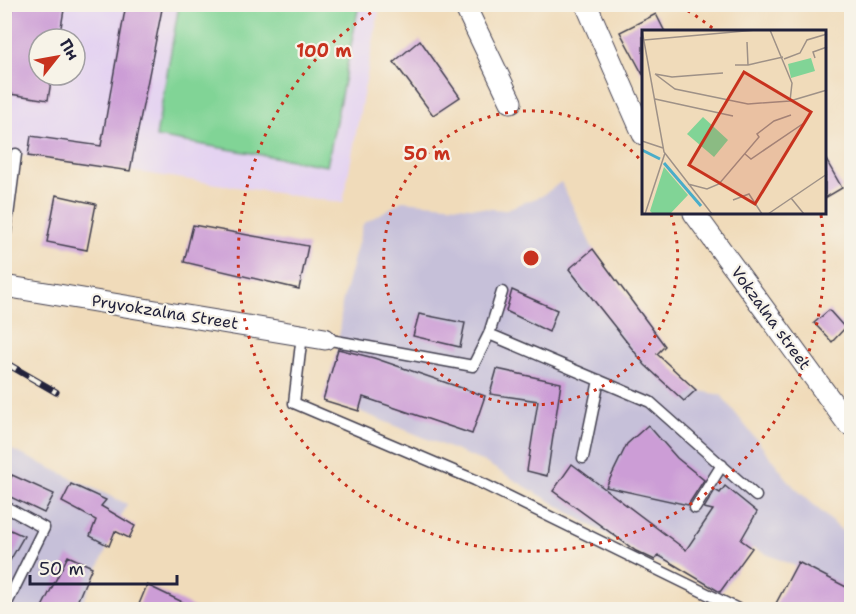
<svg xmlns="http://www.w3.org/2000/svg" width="856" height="614" viewBox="0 0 856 614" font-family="'Shantell Sans',sans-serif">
<rect width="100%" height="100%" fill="#f7f3e8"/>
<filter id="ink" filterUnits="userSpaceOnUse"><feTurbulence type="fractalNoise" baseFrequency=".0167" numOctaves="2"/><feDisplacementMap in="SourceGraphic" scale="12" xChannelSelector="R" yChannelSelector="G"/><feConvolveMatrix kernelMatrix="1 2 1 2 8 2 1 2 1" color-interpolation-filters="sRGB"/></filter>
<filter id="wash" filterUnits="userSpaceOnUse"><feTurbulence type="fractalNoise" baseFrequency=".008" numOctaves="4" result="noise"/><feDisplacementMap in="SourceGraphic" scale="24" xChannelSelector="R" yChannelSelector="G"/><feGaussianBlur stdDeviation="1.35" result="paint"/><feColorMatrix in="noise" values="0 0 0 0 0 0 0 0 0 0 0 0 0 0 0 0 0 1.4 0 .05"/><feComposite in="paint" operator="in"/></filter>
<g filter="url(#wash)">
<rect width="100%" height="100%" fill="#f0dbba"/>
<path fill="#e4d3f1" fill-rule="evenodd" d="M5 5H380L343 203 5 152ZM39 39H75V75H39Z"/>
<path fill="#c6c0d9" d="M561 182 593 249 665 346 657 354 696 390 721 395 793 486 851 539V572L843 586 752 548 720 594 675 566 653 562 484 462 359 411 323 400 338 347 342 303 363 224 402 201 504 210 542 196Z
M4 446 127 504 80 609H5Z"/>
<path fill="#81d496" stroke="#527b68" stroke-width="1.5" d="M179 5H359L327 166 156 137Z"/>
<g id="blocks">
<path fill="#cc9dd6" d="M13 4H65L59 39H39V75H52L48 100 4 93V50Z
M126 4H163L130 171 28 156 31 136 101 146Z
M656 14 665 32H643V75L620 32Z
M420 40 460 97 433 115 394 62Z
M825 158 842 188 825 198Z
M56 195 96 204 87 250 47 242Z
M193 225 308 246 299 289 184 262Z
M593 249 665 346 657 354 696 390 684 401 645 365 569 269Z
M512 290 557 310 549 332 506 311Z
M829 310 845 328 832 342 814 323Z
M419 314 465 323 460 347 413 336Z
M338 349 374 358 485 396 472 434 363 397 359 411 323 400Z
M497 369 561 383 547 476 527 471 538 401 490 394Z
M648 425 677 458 704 480 688 505 606 487 627 444Z
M572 464 686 550 713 510 704 508 715 490 720 493 725 486 757 512 741 540 752 548 720 592 658 555 655 560 636 551 553 491Z
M12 475 54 494 44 513 4 494Z
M71 484 106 500 101 506 135 526 129 538 115 531 109 546 90 536 96 520 62 502Z
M4 527 24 536 4 571Z
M68 556 92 567 74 609H41Z
M798 562 852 590V609H773Z
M147 585 197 609H137Z"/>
</g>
</g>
<g filter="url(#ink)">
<use href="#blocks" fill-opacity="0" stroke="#413e4e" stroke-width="1.5"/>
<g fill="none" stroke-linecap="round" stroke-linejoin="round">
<g stroke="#413e4e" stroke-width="13">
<path id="lane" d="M4 247 16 154
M489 334 502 292
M302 335 294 403 475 480 740 610
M325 339 473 366 489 334 650 402 756 496
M583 458 599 380
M4 506 44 528 4 609
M695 508 722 465"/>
</g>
<g stroke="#413e4e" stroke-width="23">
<path id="street" d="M464 4 511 102
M586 4 643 134
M694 213 848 424H852
M4 286 325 339"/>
</g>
<use href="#lane" stroke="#fff" stroke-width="10"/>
<use href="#street" stroke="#fff" stroke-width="21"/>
<g stroke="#22223b" stroke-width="7">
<path id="rail" d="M4 362 56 392"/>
</g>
<use href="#rail" stroke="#f7f3e8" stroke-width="4.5" stroke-dasharray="14" stroke-linecap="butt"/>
</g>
</g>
<g fill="none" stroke="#c8321e" stroke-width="3" stroke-dasharray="3 6">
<path d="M671 214A147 147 0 1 1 643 163"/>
<path d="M680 6A293 293 0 0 1 715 30M821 215A293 293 0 1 1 382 6"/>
</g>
<g text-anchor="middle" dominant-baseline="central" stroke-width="4.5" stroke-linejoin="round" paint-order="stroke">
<g font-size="16" fill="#22223b" stroke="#f7f3e8">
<text transform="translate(165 312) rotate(9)">Pryvokzalna Street</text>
<text transform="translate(771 318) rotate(54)">Vokzalna street</text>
</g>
</g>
<g transform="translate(642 30)">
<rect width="184" height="184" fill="#f0dbba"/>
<path d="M169 28 173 41 149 48 146 34ZM61 87 86 110 72 127 45 104ZM22 137 46 165 28 184H11L8 181Z" fill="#81d496"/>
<path fill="none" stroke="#4aadc9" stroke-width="3" d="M0 120 18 129M22 133 59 176"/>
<path fill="none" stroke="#9e9187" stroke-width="1.5" d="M0 0 22 122 70 184M128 0 150 53 148 71M2 10 114 0M173 28 171 22 185 17M142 29 158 23 165 10 185 4M93 35H106L105 12M106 35 141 27M13 44 33 59 106 74 148 71 185 60M13 44 30 47 81 43M13 69 91 86M0 111 21 118M103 124 109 129 162 93M46 154 65 159 77 154 117 107 115 104 132 91 149 85M149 168 162 184M91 170 107 164 120 184M3 184 23 123M126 184 185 144"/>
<path fill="#c8321e" fill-opacity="0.15" stroke="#c8321e" stroke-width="3" d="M102 42 169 82 113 174 47 135Z"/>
<rect width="184" height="184" fill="none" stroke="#22223b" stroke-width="3"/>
</g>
<circle cx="531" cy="258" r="9" fill="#c8321e" stroke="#f7f3e8" stroke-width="3"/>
<g font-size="18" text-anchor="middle" font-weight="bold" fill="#c8321e" stroke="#f7f3e8" stroke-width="4.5" stroke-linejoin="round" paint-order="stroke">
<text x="324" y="57">100 m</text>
<text x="427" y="160">50 m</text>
</g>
<rect width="856" height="614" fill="none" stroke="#f7f3e8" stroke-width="24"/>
<g transform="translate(57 57) rotate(59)"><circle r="28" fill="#f7f3e8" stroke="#a29fa3" stroke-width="1.5"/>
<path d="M0-4.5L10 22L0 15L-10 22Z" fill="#c8321e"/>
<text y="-9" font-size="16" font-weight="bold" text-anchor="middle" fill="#22223b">Пн</text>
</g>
<path d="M30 575v9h147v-9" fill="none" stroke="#22223b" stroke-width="3"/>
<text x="39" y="575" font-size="18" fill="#22223b" stroke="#f7f3e8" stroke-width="4.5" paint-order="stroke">50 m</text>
</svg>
